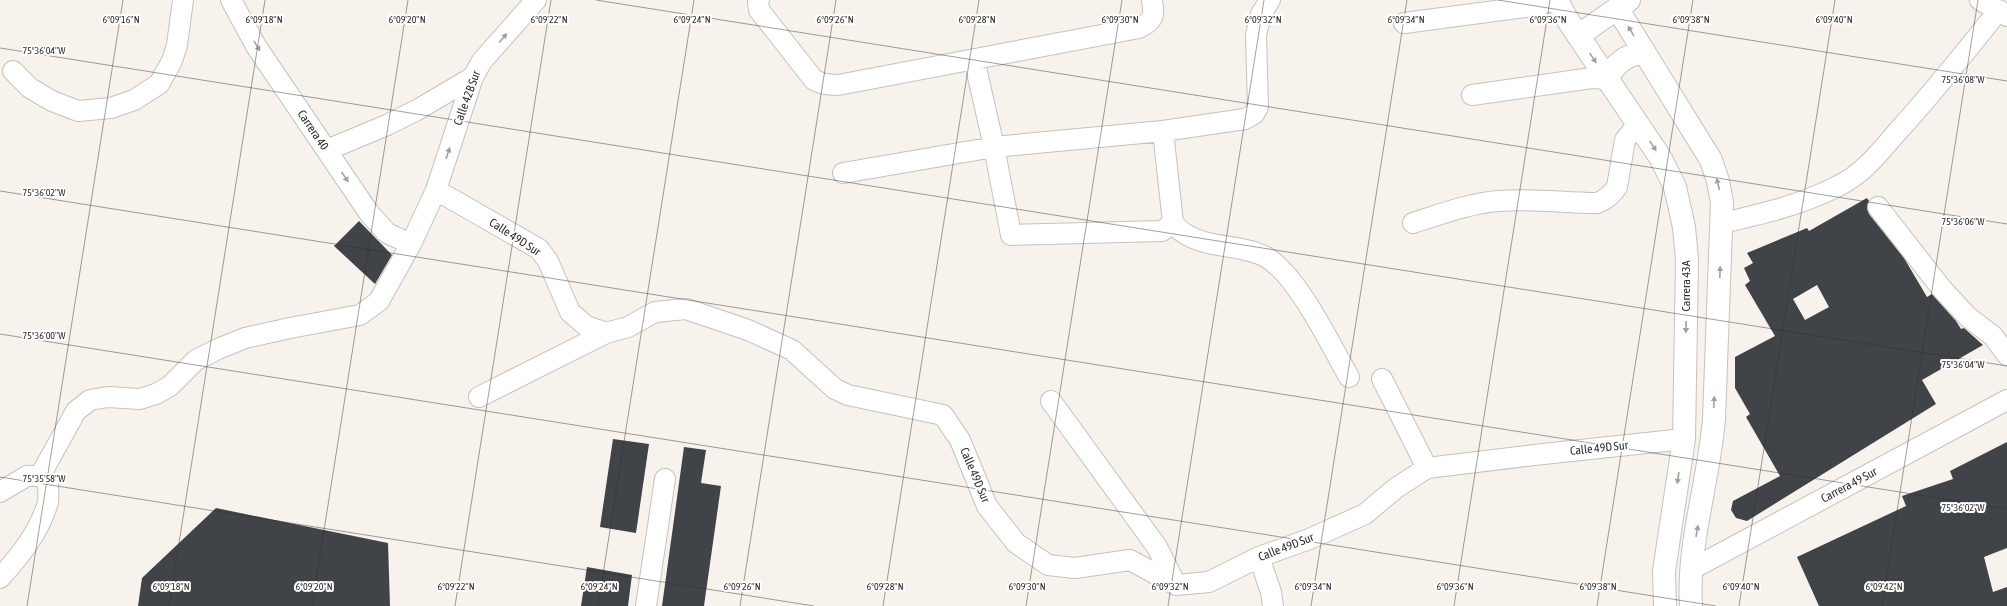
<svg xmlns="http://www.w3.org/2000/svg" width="2007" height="606" viewBox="0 0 2007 606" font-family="'Asap Condensed',sans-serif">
<rect width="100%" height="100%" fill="#f8f2ed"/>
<path fill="#404449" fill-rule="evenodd" d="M1867 198 1869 201 1867 208 1869 214 1904 258 1927 297 1932 294 1956 321 1961 329 1964 328 1983 345 1922 380 1936 404 1747 521 1736 518 1731 510 1733 501 1780 476 1746 417 1750 414 1735 388V357L1775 336 1745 285 1750 281 1744 268 1753 263 1747 253 1807 228 1809 231ZM1817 285 1829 307 1805 320 1793 299Z
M359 221 392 255 375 284 334 246Z
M613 439 649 444 636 533 600 527Z
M2007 442V548L1984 557 1993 592 2007 587V606H1819L1797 557 1906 506 1902 496 1953 479 1950 471Z
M684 447 706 450 701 483 721 486 704 606H662Z
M216 508 388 543 390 606H138L142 578Z
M587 567 632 575 628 606H581Z"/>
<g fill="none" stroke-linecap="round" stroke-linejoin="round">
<g stroke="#c7c1bc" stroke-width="22">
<path id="minor" d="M231 0 256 46 369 213 387 233 411 244
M759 0 758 2 759 10 814 80 824 84 838 85 1139 28C1155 20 1154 16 1152 0
M1980 0 2007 16
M1404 23 1541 5 1552 0
M974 59 994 147 1011 235 1162 231 1173 223
M13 71 30 88 52 101 78 111 111 108 134 100 159 84 172 61 177 45 183 0
M1472 95 1592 78 1607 79
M1163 131 1173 223C1176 226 1180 231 1184 233 1207 249 1242 244 1266 257 1298 276 1330 344 1349 377
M327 150 387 125 417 110 473 77
M843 173 994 147 1163 131 1245 119 1254 114 1258 107 1256 35 1261 14 1270 0
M436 190 539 249 548 261 570 312 586 326 606 333 628 327 655 312 686 309 748 330 792 350 835 389 848 395 943 415 960 440 987 506 1016 543 1048 565 1075 568 1130 560 1176 585 1209 582 1259 557 1307 540 1365 514 1396 488 1427 468 1543 454 1684 439
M1878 207 1942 289 1968 317 1993 336 2007 355
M1413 223C1441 214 1470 203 1499 201 1532 198 1564 203 1597 203 1606 200 1611 195 1617 187L1625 140 1638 124
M1722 223C1762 214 1801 205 1838 186 1863 174 1880 152 1898 131 1934 92 1966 51 1999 10
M1382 379 1427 468
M479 397 606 333
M1051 401 1157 547 1176 585
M40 476 76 411 90 400 108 397 140 399 156 394 170 386 196 360 218 349 245 338 290 328 360 315 379 301 411 244 436 190 473 77 482 61 536 0
M0 492 27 476H40L48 483C48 489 49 496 48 502 40 531 20 556 0 578
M1259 557 1271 592 1273 606
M1692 569 2007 400
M646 606 665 479"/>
</g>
<g stroke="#c7c1bc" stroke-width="24">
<path id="major" d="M1557 0 1567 19 1660 157 1675 187 1684 227 1687 260 1684 439 1664 571 1665 606
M1617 8 1711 160 1718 181 1722 202 1714 419C1709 481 1687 544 1691 606
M1578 36 1629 0
M1607 79C1616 63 1626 54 1645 53"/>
</g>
<use href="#minor" stroke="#fff" stroke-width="20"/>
<use href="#major" stroke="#fff" stroke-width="22"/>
</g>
<defs><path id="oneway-solid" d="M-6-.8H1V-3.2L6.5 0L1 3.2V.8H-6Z"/></defs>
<g fill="#a1a0a0">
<use href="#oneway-solid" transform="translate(1631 31) rotate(-121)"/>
<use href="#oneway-solid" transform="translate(503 38) rotate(-49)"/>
<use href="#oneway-solid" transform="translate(257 46) rotate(59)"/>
<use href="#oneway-solid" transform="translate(1593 58) rotate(56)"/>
<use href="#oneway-solid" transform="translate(1653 146) rotate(57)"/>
<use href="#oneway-solid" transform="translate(448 153) rotate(-72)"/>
<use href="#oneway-solid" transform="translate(345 177) rotate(56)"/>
<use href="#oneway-solid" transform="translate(1718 184) rotate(-104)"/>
<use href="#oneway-solid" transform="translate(1720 272) rotate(-88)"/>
<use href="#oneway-solid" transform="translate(1686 327) rotate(91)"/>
<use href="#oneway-solid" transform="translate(1714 402) rotate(-88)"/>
<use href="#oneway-solid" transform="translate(1678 478) rotate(99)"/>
<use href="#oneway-solid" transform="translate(1697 531) rotate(-80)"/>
</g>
<path fill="none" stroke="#2f2c2b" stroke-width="1" stroke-opacity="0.45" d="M596 0 2007 224M1498 0 2007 81M0 48 2007 366M0 191 2007 509M0 334 1716 606M0 477 814 606M27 606 123 0M169 606 265 0M312 606 408 0M455 606 551 0M598 606 694 0M740 606 836 0M883 606 979 0M1026 606 1122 0M1168 606 1264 0M1311 606 1407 0M1454 606 1550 0M1597 606 1693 0M1739 606 1835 0M1882 606 1978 0"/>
<g text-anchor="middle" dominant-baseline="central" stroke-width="4" stroke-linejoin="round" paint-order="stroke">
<g font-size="12" fill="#2f2c2b" stroke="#fff">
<text transform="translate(467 98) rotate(-70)">Calle 42B Sur</text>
<text transform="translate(313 130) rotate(56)">Carrera 40</text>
<text transform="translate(515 237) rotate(33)">Calle 49D Sur</text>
<text transform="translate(1686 286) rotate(-90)">Carrera 43A</text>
<text transform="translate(1599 448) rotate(-6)">Calle 49D Sur</text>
<text transform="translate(975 475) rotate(67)">Calle 49D Sur</text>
<text transform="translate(1849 485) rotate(-28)">Carrera 49 Sur</text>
<text transform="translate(1286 547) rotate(-21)">Calle 49D Sur</text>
</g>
</g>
<g font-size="10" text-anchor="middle" fill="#2f2c2b" stroke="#fff" stroke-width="4" stroke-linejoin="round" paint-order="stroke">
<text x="121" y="23">6°09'16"N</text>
<text x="264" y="23">6°09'18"N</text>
<text x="407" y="23">6°09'20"N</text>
<text x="549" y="23">6°09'22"N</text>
<text x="692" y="23">6°09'24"N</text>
<text x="835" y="23">6°09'26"N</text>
<text x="977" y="23">6°09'28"N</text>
<text x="1120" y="23">6°09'30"N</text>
<text x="1263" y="23">6°09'32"N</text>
<text x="1406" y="23">6°09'34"N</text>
<text x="1548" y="23">6°09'36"N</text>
<text x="1691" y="23">6°09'38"N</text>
<text x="1834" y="23">6°09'40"N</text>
<text x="44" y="54">75°36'04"W</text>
<text x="1963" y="83">75°36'08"W</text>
<text x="44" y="196">75°36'02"W</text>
<text x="1963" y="225">75°36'06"W</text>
<text x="44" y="339">75°36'00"W</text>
<text x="1963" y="368">75°36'04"W</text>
<text x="44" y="482">75°35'58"W</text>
<text x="1963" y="511">75°36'02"W</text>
<text x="171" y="590">6°09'18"N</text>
<text x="314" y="590">6°09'20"N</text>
<text x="456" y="590">6°09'22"N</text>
<text x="599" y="590">6°09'24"N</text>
<text x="742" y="590">6°09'26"N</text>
<text x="885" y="590">6°09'28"N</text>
<text x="1027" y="590">6°09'30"N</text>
<text x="1170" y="590">6°09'32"N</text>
<text x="1313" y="590">6°09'34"N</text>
<text x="1455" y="590">6°09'36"N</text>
<text x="1598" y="590">6°09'38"N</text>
<text x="1741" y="590">6°09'40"N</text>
<text x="1884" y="590">6°09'42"N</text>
</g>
</svg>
